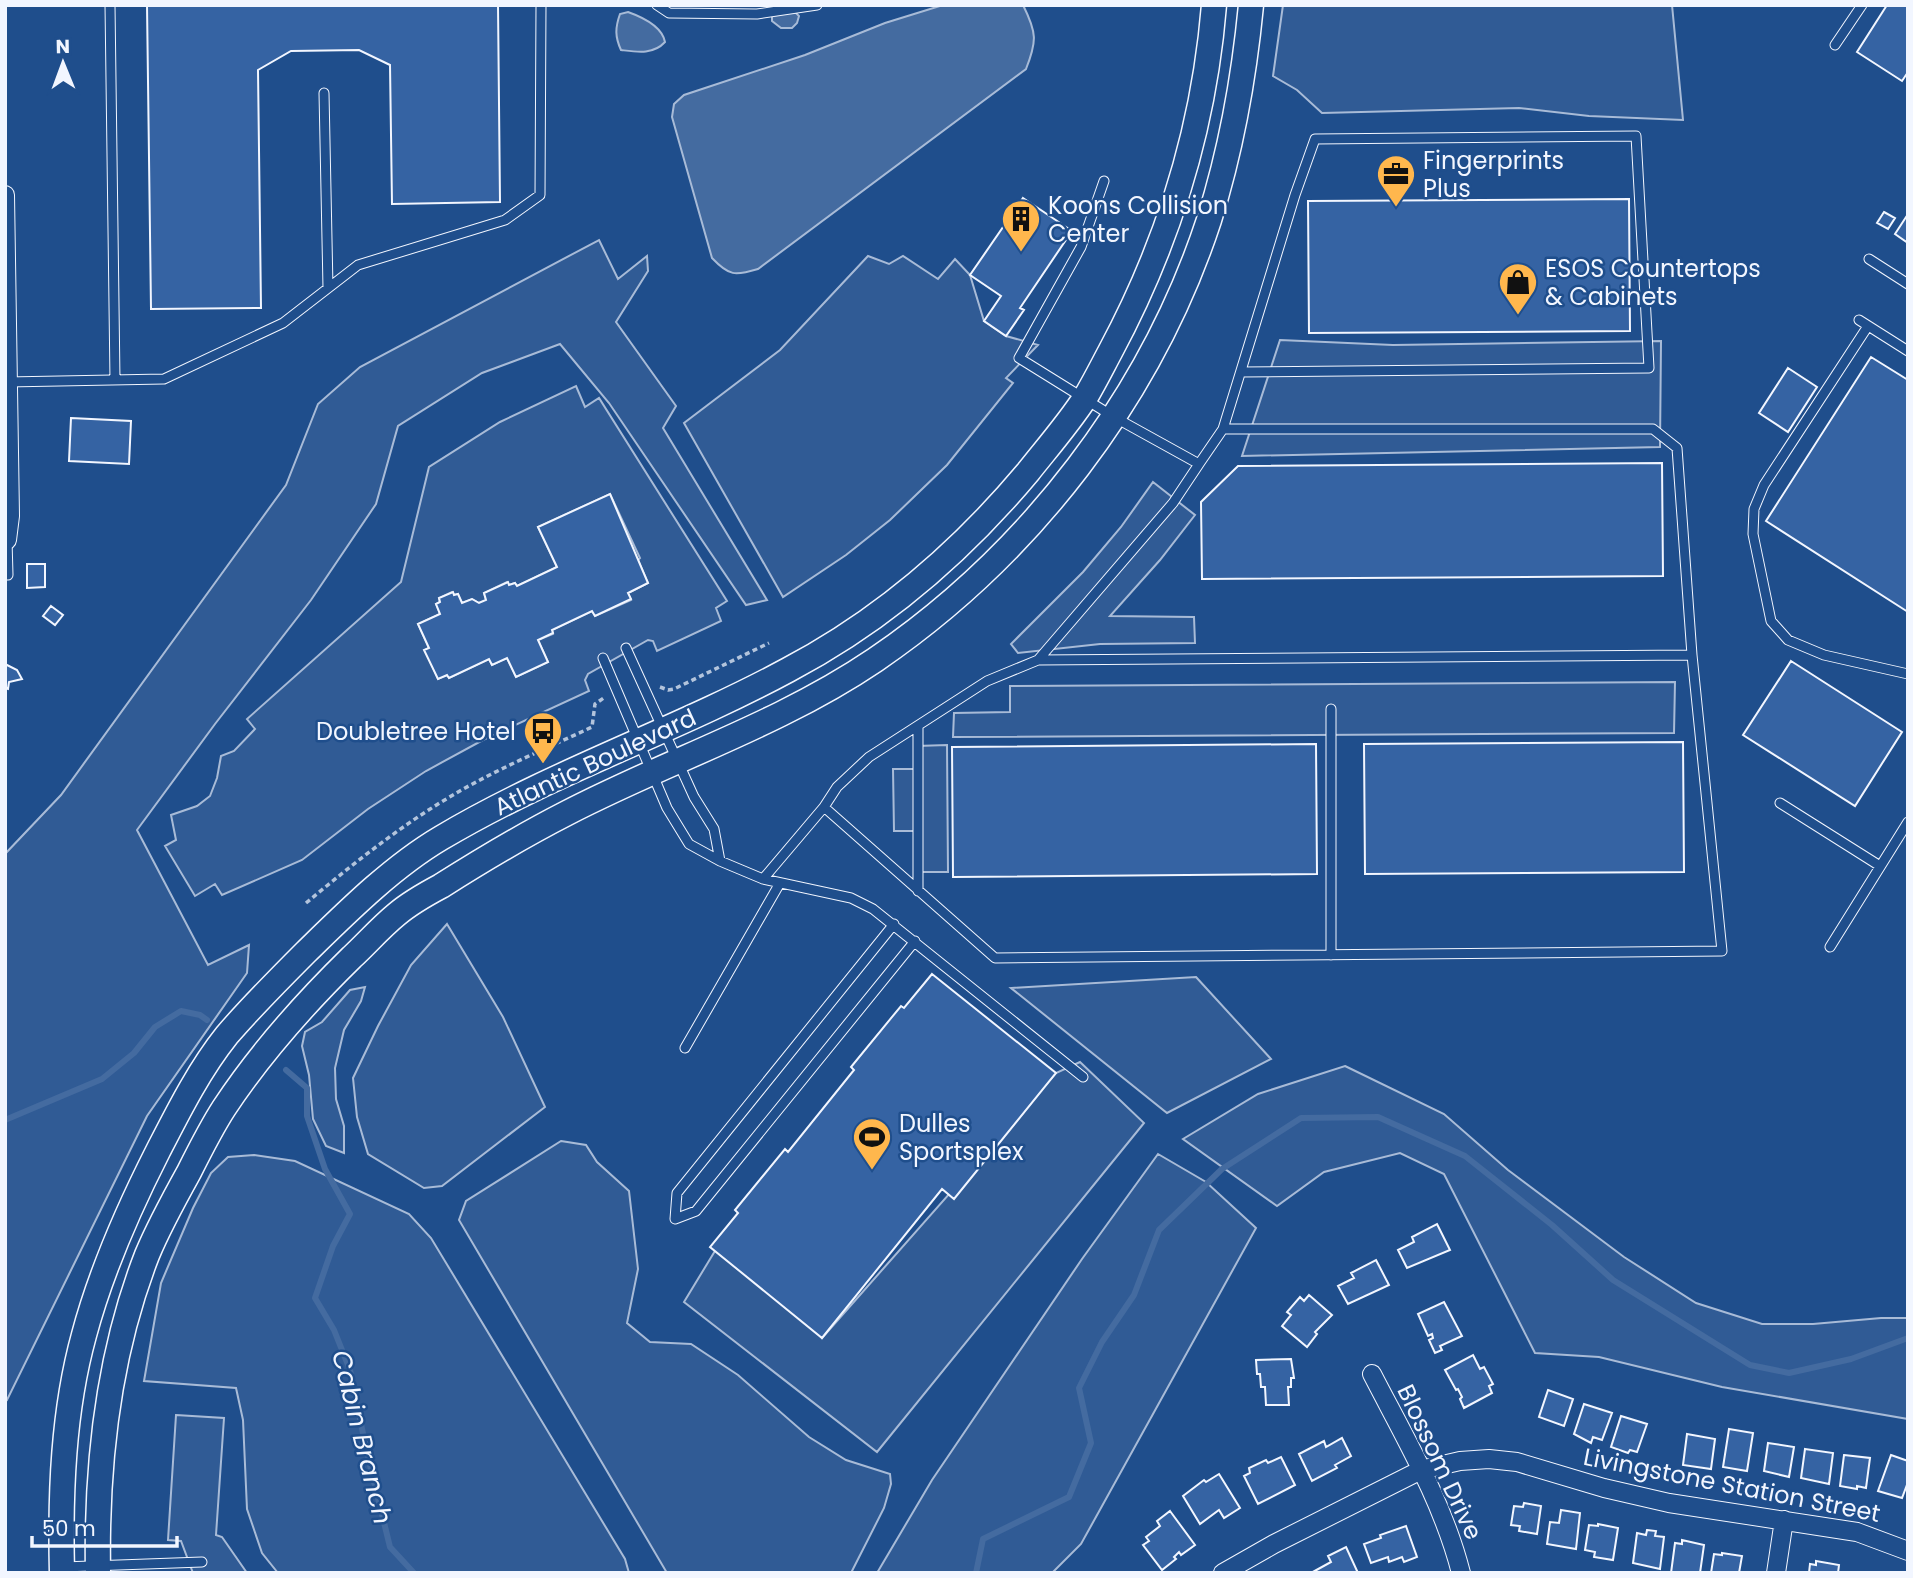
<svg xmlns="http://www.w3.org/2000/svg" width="1913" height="1578" viewBox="0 0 1913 1578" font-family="Poppins,sans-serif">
<rect width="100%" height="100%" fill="#1f4e8c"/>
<path fill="#305b95" stroke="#a8bbd7" stroke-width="2" fill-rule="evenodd" d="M1283 5H1672L1683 120 1589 116 1519 108 1322 113 1297 90 1273 76Z
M599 240 618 279 647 256 648 271 616 322 676 406 663 428 767 600 746 605 609 403 560 344 482 373 398 426 376 504 311 600 215 724 137 830 208 965 249 945 247 973 147 1116 7 1400 5 1399V854L61 795 286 485 318 404 360 367Z
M868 256 889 264 903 256 938 279 955 259 970 275 984 321 1006 336 1038 345 1006 378 1013 383 947 465 890 520 846 555 783 597 684 423 780 350Z
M1280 340 1393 345 1661 341 1660 447 1242 456Z
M576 386 585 407 599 398 727 601 716 608 721 621 657 651 653 641 648 640 588 674 585 680 589 691 483 740 426 771 368 809 302 860 222 895 215 884 195 896 165 846 176 840 171 815 197 806 210 796 217 778 221 756 234 751 255 729 247 719 401 582 429 467 500 422ZM610 494 640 558 638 560 648 583 628 593 631 600 595 616 592 611 552 630 553 634 538 640 548 662 516 677 507 658 492 665 489 659 449 678 447 675 438 679 425 650 429 648 418 624 440 614 436 604 440 602 439 598 452 592 454 595 458 594 462 603 472 599 479 603 486 600 484 593 507 582 509 585 515 583 517 586 557 567 538 527Z
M1153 482 1195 515 1160 560 1110 616 1194 617 1195 643 1100 644 1018 653 1011 644 1083 572 1121 527Z
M1675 682 1674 733 953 737 954 713 1010 712V686Z
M947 745 948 872H917V831H894L893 769H917V746Z
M447 924 503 1017 545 1107 442 1186 424 1188 368 1154 357 1117 353 1078 378 1026 411 965Z
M1196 977 1271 1059 1167 1113 1011 988Z
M365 987 361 1001 344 1030 335 1068 336 1099 344 1126V1153L326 1146 313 1119 309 1075 302 1046 305 1032 322 1022 350 990Z
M1080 1062 1144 1123 877 1452 684 1302 738 1213 822 1338 1056 1073Z
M1345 1066 1444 1114 1508 1170 1624 1257 1696 1303 1762 1324H1813L1881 1318H1908V1419L1722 1387 1599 1357 1535 1353 1444 1174 1400 1153 1324 1172 1277 1206 1183 1139 1258 1094Z
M561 1141 586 1145 597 1162 629 1191 638 1269 627 1323 650 1342 691 1344 738 1375 809 1437 846 1460 890 1474 891 1484 884 1508 851 1573H667L459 1220 466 1201Z
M1158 1154 1206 1182 1256 1228 1081 1544 1052 1573H877L932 1480 1082 1259Z
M254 1155 295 1161 409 1214 431 1238 625 1559 629 1573H278L262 1553 247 1509 243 1420 236 1388 144 1381 161 1283 193 1208 211 1173 228 1157Z
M176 1415 224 1418 216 1535 222 1537 247 1573H193L181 1541 168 1540Z"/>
<path fill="#446ba0" stroke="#a8bbd7" stroke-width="2" d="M780 5 791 8 799 16 797 23 792 28H781L772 21V12Z
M943 5H1023C1037 33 1037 41 1026 69L758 269C735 276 729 276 712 258L672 117 674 104 684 95 805 55 885 23Z
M628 12C642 17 662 26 665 42 653 55 637 52 621 50 615 37 615 28 620 14Z"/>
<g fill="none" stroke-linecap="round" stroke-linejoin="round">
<path stroke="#446ba0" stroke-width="6" d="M286 1070 307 1088V1116L325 1169 350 1214 333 1246 315 1298 334 1330 350 1370 367 1453 390 1547 414 1573
M5 1120 102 1079 134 1053 155 1027 181 1011 200 1015 207 1020
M976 1573 983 1539 1069 1497 1091 1443 1079 1388 1102 1342 1134 1295 1159 1230 1222 1169 1301 1118 1378 1117 1465 1156 1552 1225 1613 1280 1750 1365 1789 1373 1851 1359 1908 1338"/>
</g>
<path fill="#3563a3" stroke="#f2f6ff" stroke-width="2" d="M147 5H498L500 202 392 204 390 65 359 50 291 51 258 70 261 308 151 309Z
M1887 5H1908V72L1902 81 1857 52Z
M1023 198 1072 231 1020 308 1024 310 1006 336 984 321 1001 296 970 275Z
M1629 199 1630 331 1309 333 1308 201Z
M1884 212 1895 218 1888 229 1877 223Z
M1908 214V243L1895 234Z
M1871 357 1908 380V612L1766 521Z
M1788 368 1817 387 1788 432 1759 413Z
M71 418 131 421 129 464 69 461Z
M1662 463 1663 576 1202 579 1201 502 1238 466Z
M610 494 648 583 628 593 631 599 595 616 592 611 552 630 553 633 538 640 548 662 516 677 507 658 492 665 489 659 449 678 447 675 438 679 424 650 429 648 418 624 440 614 436 604 440 602 439 598 453 592 454 595 458 594 462 603 472 599 479 603 486 600 484 593 508 582 509 585 515 583 517 586 557 567 538 527Z
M27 564H45V587L27 588Z
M51 606 63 615 55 625 43 616Z
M1791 661 1902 732 1855 806 1743 735Z
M5 664 17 670 22 679 9 682 8 689 5 688Z
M1683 742 1684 872 1365 874 1364 744Z
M1316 744 1317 874 953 877 952 747Z
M932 974 1056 1073 954 1199 942 1189 822 1338 710 1247 738 1213 735 1210 785 1149 788 1152 854 1070 851 1067 901 1006 904 1008Z
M1437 1224 1450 1250 1407 1268 1398 1250 1414 1242 1412 1237Z
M1376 1260 1389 1285 1348 1304 1338 1286 1354 1278 1351 1273Z
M1309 1295 1332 1315 1315 1332 1317 1334 1307 1347 1282 1326 1291 1315 1287 1312 1300 1297 1304 1301Z
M1444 1302 1462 1336 1440 1346 1442 1350 1435 1353 1429 1340 1433 1338 1432 1334 1428 1336 1418 1314Z
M1473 1355 1480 1369 1484 1367 1493 1384 1489 1386 1492 1393 1464 1408 1460 1399 1462 1397 1458 1389 1456 1390 1445 1370Z
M1291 1359 1294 1378H1291V1387H1288L1289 1405H1266L1265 1387H1261L1260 1374H1257L1256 1360Z
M1548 1390 1573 1399 1564 1426 1539 1417Z
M1584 1404 1612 1413 1602 1440 1593 1437 1591 1443 1574 1434Z
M1621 1416 1647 1424 1637 1452 1630 1450 1628 1453 1611 1447Z
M1729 1429 1753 1433 1747 1471 1723 1467Z
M1687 1434 1715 1439 1711 1469 1683 1465Z
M1342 1438 1351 1456 1335 1465 1337 1468 1312 1481 1299 1454 1324 1441 1326 1447Z
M1768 1443 1794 1447 1789 1477 1764 1471Z
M1805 1449 1833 1453 1829 1484 1801 1478Z
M1844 1455 1870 1458 1866 1488 1857 1486V1489L1840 1486Z
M1891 1455 1908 1461V1482L1902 1498 1878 1491Z
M1281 1457 1295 1485 1258 1504 1244 1476 1250 1473 1249 1468 1266 1460 1268 1463Z
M1219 1474 1240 1508 1224 1518 1219 1510 1200 1524 1183 1496 1204 1480 1206 1482Z
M1524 1503 1541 1506 1537 1534 1519 1531 1520 1526 1511 1525 1514 1506 1523 1507Z
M1561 1510 1580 1513 1576 1549 1547 1544 1550 1522 1559 1523Z
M1170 1511 1195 1545 1181 1555 1179 1552 1174 1557 1176 1559 1162 1570 1143 1545 1149 1541 1146 1537 1160 1526 1157 1521Z
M1598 1524 1618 1528 1613 1560 1594 1557 1595 1552 1585 1550 1589 1525 1598 1526Z
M1406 1526 1417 1557 1404 1562 1402 1557 1389 1562 1388 1557 1371 1563 1364 1544 1381 1538 1380 1535Z
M1647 1530 1656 1531 1655 1536 1664 1537 1660 1569 1633 1563 1637 1533 1646 1535Z
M1682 1540 1704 1545 1700 1573H1671L1675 1543 1682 1544Z
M1346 1547 1358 1573H1311L1331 1562 1328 1556Z
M1722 1553 1742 1556 1739 1573H1711L1714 1554 1722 1555Z
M1816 1561 1839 1565 1838 1573H1809L1810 1564 1816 1565Z"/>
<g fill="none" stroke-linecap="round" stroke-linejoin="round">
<g stroke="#f2f6ff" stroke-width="11">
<path id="service" d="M110 5 115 380
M657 5 669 13 757 14 817 5
M1835 45 1862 5
M324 93 328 288
M1869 259 1908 284
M1859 320 1908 351
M1868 326 1764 485 1754 509 1753 534 1771 621 1788 640 1824 655 1908 674
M7 382 164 379 283 323 358 265 505 220 540 195 541 5
M1223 429 1295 195 1315 139 1636 136 1649 368 1241 372
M1199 464 1223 429H1653L1677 448 1692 655
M5 575H8L7 540
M626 648 694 797 714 829 720 861
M603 658 667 808 689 844 720 861 763 879 851 898 873 909 1083 1077
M1038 660 987 681 869 757 837 787 824 807 995 958 1722 951 1692 655 1038 660 1173 503 1199 464 1114 417 1019 358 1081 247 1104 181
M1331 709V955
M918 728V891
M1780 803 1880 866
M763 879 824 807
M894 924 677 1193 675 1219 696 1211 915 941
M1830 947 1908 822
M685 1048 780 883
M63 1567 202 1562"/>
</g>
<g stroke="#f2f6ff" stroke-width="20">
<path id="minor" d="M5 195 10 516 7 540
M1372 1374C1405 1438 1443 1502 1461 1573
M1223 1573 1274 1544 1421 1470 1460 1461 1489 1459 1517 1462 1604 1488 1669 1503 1857 1532 1908 1551
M1776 1573 1784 1520"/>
</g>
<g stroke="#f2f6ff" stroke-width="27">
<path id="secondary" d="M62 1573C60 1494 63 1411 84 1335 101 1271 128 1210 158 1151 178 1112 199 1070 227 1035 252 1006 279 979 306 952 347 912 392 867 441 838 552 772 675 731 788 670 881 621 961 552 1028 472 1047 448 1068 424 1085 398 1094 383 1102 367 1110 352 1168 244 1204 128 1214 5
M98 1573C96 1467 108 1355 147 1255 159 1226 174 1199 189 1172 200 1150 211 1128 224 1108 261 1052 305 1003 352 957 367 943 381 927 397 914 410 903 426 894 441 886 482 860 524 835 567 813 669 760 779 725 875 660 1029 555 1151 397 1209 220 1231 150 1244 78 1251 5"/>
</g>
<path stroke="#b3c4dc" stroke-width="3.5" stroke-dasharray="5 3.5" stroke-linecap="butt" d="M660 687 668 690 674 689 769 643
M306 903C353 864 400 826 453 795 497 769 545 749 592 727L595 704 605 697"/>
<use href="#service" stroke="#1f4e8c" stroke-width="9"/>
<use href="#minor" stroke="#1f4e8c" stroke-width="18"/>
<use href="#secondary" stroke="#1f4e8c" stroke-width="24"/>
</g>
<defs>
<g id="office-pin" transform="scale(2.0125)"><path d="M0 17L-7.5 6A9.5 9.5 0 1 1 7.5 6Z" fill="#ffb74d" stroke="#1f4e8c"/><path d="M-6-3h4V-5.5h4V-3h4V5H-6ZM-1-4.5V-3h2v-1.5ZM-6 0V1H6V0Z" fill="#111"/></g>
<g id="building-pin" transform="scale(2.0125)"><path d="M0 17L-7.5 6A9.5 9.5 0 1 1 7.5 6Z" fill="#ffb74d" stroke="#1f4e8c"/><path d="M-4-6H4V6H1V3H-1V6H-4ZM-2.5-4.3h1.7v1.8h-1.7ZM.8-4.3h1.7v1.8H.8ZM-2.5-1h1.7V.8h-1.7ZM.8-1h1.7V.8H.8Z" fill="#111"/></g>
<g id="shop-pin" transform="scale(2.0125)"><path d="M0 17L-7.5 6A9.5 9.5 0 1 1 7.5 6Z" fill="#ffb74d" stroke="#1f4e8c"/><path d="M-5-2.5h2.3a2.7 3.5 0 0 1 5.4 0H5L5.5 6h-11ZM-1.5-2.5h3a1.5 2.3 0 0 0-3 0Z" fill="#111"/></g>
<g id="bus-pin" transform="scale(2.0125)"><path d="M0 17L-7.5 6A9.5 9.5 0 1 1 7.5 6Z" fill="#ffb74d" stroke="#1f4e8c"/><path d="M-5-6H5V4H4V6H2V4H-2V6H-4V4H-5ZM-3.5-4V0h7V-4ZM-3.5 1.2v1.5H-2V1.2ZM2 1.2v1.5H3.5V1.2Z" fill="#111"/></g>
<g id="stadium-pin" transform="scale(2.0125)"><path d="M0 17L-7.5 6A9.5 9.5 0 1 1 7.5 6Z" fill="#ffb74d" stroke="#1f4e8c"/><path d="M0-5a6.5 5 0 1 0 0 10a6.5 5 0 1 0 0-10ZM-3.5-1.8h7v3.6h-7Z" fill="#111"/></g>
</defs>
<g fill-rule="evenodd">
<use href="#office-pin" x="1396" y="174"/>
<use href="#building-pin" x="1021" y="219"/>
<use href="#shop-pin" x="1518" y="282"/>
<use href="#bus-pin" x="543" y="731"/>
<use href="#stadium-pin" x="872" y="1137"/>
</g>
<g text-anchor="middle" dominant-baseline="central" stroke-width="5" stroke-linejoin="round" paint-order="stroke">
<g font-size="24" fill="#f2f6ff" stroke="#1f4e8c" text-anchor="start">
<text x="1423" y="160">Fingerprints<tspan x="1423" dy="28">Plus</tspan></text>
<text x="1048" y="205">Koons Collision<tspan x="1048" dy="28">Center</tspan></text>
<text x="1545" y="268">ESOS Countertops<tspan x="1545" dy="28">&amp; Cabinets</tspan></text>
<text x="516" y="731" text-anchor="end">Doubletree Hotel</text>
<text x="899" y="1123">Dulles<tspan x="899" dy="28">Sportsplex</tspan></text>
</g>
<g font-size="24" fill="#f2f6ff" stroke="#1f4e8c">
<text transform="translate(595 762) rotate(-25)">Atlantic Boulevard</text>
<text transform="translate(1440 1462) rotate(65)">Blossom Drive</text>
<text transform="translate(1732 1485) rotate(11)">Livingstone Station Street</text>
</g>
<g font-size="26" font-style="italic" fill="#f2f6ff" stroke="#1f4e8c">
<text transform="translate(362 1437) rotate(76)">Cabin Branch</text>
</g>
</g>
<rect width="1913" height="1578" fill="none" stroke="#f2f6ff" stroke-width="14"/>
<g transform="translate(63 63) rotate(359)" stroke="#1f4e8c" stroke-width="5" paint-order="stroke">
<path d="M0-5L12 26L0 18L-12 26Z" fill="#f2f6ff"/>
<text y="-10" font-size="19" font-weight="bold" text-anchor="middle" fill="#f2f6ff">N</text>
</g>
<path d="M32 1536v10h145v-10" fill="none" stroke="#f2f6ff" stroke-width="3.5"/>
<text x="42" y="1536" font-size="21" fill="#f2f6ff" stroke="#1f4e8c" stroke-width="5" paint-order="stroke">50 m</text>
</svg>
